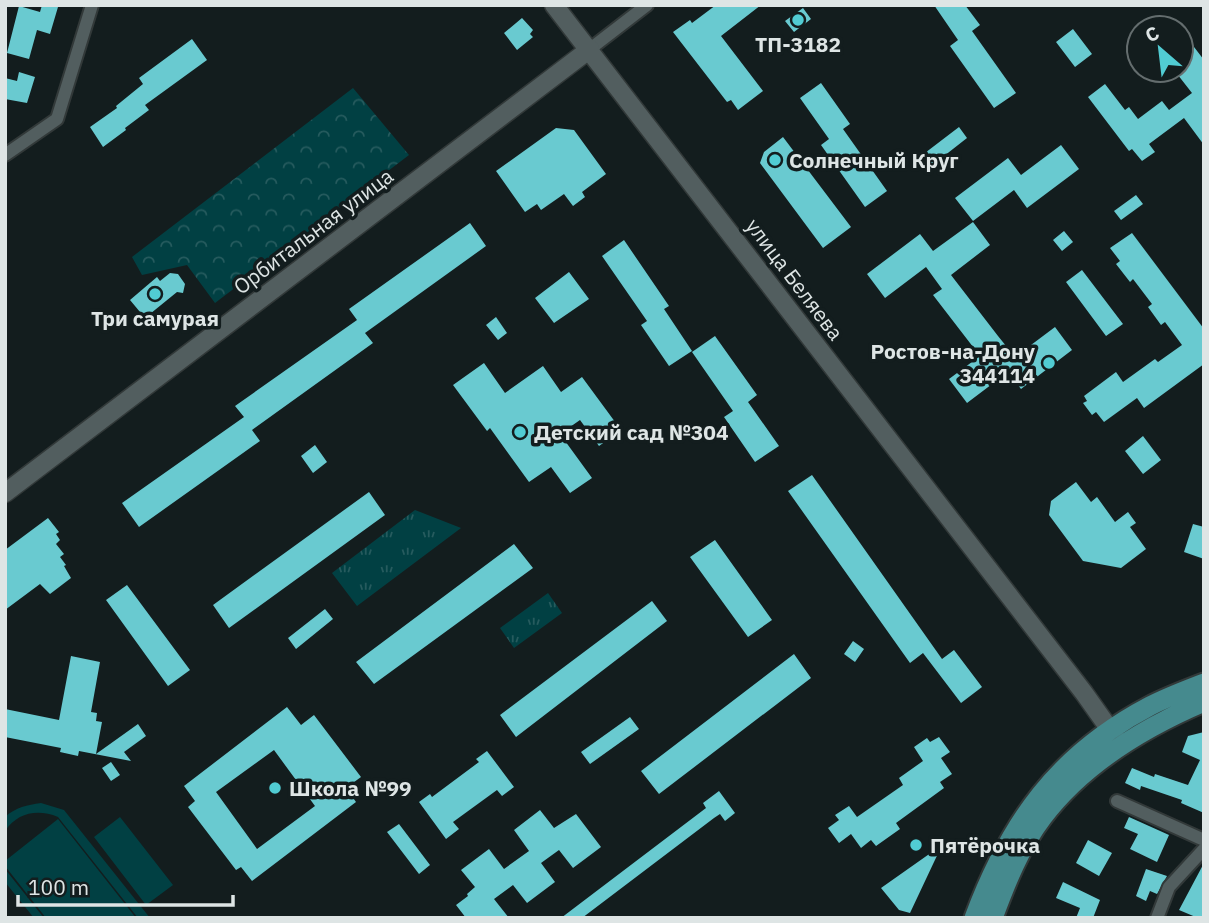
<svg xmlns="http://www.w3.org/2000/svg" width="1209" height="923" viewBox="0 0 1209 923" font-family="'IBM Plex Sans',sans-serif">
<defs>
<pattern id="forest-crowns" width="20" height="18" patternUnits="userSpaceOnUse" patternTransform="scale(1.75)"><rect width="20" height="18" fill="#014043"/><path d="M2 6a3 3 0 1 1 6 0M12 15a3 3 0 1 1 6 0" fill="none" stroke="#265b5e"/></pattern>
<pattern id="park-tufts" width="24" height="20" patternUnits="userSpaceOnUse" patternTransform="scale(1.75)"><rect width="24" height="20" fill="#014043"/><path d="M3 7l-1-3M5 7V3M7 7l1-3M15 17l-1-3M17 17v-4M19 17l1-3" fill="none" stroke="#265b5e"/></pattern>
</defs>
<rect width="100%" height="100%" fill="#131d1e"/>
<path fill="#014043" d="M41 803 64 810 150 918H138L58 817C38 809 18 812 5 831V817C16 807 27 805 41 803Z
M120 817 173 885 146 905 94 837Z
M58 819 136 918H46L5 866V861Z
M5 869 44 918H34L5 882Z"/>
<path fill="url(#forest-crowns)" d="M353 88 409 155 215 303 187 265 142 275 132 257Z"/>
<path fill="url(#park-tufts)" d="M415 510 461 528 357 606 332 573Z
M548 593 562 613 514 648 500 628Z"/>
<path fill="#69cad0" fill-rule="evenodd" d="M42 5 58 7 50 34 37 30 29 59 7 53 19 6 40 12Z
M716 5H761L721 36 763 91 738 110 731 100 727 102 673 32 690 20 692 23Z
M934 5H965L980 25 972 31 1016 93 994 108 950 46 958 40Z
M803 8 811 19 794 32 785 21Z
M522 18 533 30 530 34 533 37 517 50 504 33Z
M1073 29 1092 54 1075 67 1056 42Z
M1181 30 1204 60V145L1184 118 1149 144 1155 152 1142 161 1132 149 1129 151 1088 97 1105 84 1125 110 1129 107 1138 119 1162 101 1169 110 1192 93 1174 70H1181Z
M192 39 207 60 145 105 149 110 125 128 126 130 103 147 90 127 117 108 116 106 143 84 139 78Z
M19 72 35 77 27 103 5 99V78L17 81Z
M821 83 850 124 843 129 887 191 865 207 821 145 829 139 800 98Z
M959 127 967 138 930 167 921 156Z
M556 128 574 130 606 174 582 192 585 197 573 206 564 194 541 210 537 204 525 212 496 171Z
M783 137 851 227 823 248 760 163 764 152Z
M1061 145 1079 169 1027 208 1014 190 973 221 955 198 1008 158 1021 175Z
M1136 195 1143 204 1121 220 1114 211Z
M973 222 990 245 951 275 998 336 1015 357 1055 327 1072 350 1021 389 1008 372 967 403 949 379 980 356 933 295 942 289 926 267 885 298 867 274 920 234 933 251Z
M470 223 486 246 365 333 373 343 252 430 260 441 139 527 122 503 244 417 235 406 357 320 349 309Z
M1064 231 1073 242 1062 251 1053 240Z
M1132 233 1204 329V364L1144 408 1137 398 1104 422 1096 412 1092 415 1083 403 1087 401 1084 396 1116 372 1123 382 1155 359 1158 362 1182 345 1165 322 1161 325 1148 307 1152 304 1133 279 1130 282 1116 264 1120 261 1110 248Z
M624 240 669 306 664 309 692 351 669 366 641 325 647 321 602 256Z
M1082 270 1123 324 1106 336 1066 282Z
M569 272 589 299 554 323 535 298Z
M170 273 178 274 185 284 183 293 177 292 145 318 130 300 157 277 160 281Z
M496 317 507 333 498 340 486 325Z
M715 336 757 395 748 402 779 446 755 462 724 417 733 411 692 352Z
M484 363 505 393 543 366 561 392 582 377 621 430 599 446 580 420 560 434 592 478 570 493 551 467 529 482 490 428 487 431 453 385Z
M1143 436 1161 460 1143 474 1125 451Z
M315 445 327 462 313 473 301 456Z
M812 475 942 659 954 650 982 687 961 703 923 653 910 663 788 491Z
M1076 482 1091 502 1097 497 1115 522 1128 512 1136 523 1130 527 1146 549 1121 568 1083 561 1049 515 1051 501Z
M369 492 385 515 229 628 213 605Z
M48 518 59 532 56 534 60 540 56 544 64 554 60 557 66 565 64 566 71 578 50 594 40 584 5 610V550Z
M1193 524 1204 527V559L1184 552Z
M715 540 772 620 748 637 690 557Z
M514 544 533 568 374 684 356 662Z
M127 585 190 670 168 686 106 600Z
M652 601 667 621 516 737 500 715Z
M325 609 333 619 296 649 288 638Z
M853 641 864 649 855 662 844 654Z
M794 654 811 678 659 794 641 771Z
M71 656 100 662 91 712 97 713 96 721 102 722 96 754 138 724 146 736 124 752 131 761 79 751 78 756 60 752 61 748 5 737V709L59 720Z
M287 707 301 725 314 715 361 777 346 788 356 802 252 881 241 867 236 870 188 807 195 801 184 786ZM274 750 315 806 257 849 216 792Z
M630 717 639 729 590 764 581 752Z
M1204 732V813L1181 803 1182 800 1141 786 1140 790 1125 783 1132 768 1154 777 1155 774 1188 785 1200 760 1182 752 1188 736Z
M939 737 950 752 941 758 952 774 940 782 944 788 896 823 900 829 876 846 871 840 861 848 851 834 839 843 828 828 839 820 835 815 849 806 857 817 903 785 899 778 923 761 914 747 927 738 930 742Z
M487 751 514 787 502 796 497 790 453 822 459 829 446 839 419 802 430 794 432 797 479 762 476 759Z
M111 762 120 775 111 781 102 768Z
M719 791 735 813 725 821 720 814 714 818 582 918H561L706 808 703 803Z
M540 810 554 828 576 814 601 847 573 868 559 850 541 863 555 882 527 903 513 885 494 899 509 918H466L456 905 468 896 467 894 475 887 461 870 489 849 504 869 529 851 514 830Z
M1129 817 1169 835 1157 862 1130 849 1138 834 1124 828Z
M399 824 430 865 419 874 387 832Z
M1088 840 1112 853 1099 876 1076 863Z
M942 845 910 913 899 910 881 888Z
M1204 863V912L1201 918H1198L1179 910Z
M1146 869 1167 876 1157 894 1150 891 1146 901 1136 896Z
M1063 882 1100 900 1093 918H1076L1080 908 1056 898Z"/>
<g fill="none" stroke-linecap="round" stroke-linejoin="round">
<g stroke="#323939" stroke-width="16">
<path id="minor" d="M590 49 647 5
M5 155 57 119 92 5
M1117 801 1204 840
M1157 918 1169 887 1204 849"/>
</g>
<g stroke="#323939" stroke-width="21">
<path id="secondary" d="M554 5 1084 693 1118 741
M5 493 590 49"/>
</g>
<g stroke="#323939" stroke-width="23">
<path id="primary" d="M974 918C1010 822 1057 755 1150 706 1167 697 1186 690 1204 683
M993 918C1006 883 1020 847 1043 817 1084 763 1143 728 1204 702"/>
</g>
<use href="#minor" stroke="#525e5f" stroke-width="12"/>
<use href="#secondary" stroke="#525e5f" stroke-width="18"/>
<use href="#primary" stroke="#458a8e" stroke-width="19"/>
</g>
<g fill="#51ccd3" stroke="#131d1e" stroke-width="2.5">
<circle cx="798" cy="20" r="7"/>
<circle cx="775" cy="160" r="7"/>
<circle cx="155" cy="294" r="7"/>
<circle cx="1049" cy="363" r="7"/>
<circle cx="520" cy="432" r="7"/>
<circle cx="275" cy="788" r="7"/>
<circle cx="916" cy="845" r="7"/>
</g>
<g text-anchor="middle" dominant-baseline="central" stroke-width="7" stroke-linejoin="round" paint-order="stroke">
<g font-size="21" font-weight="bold" fill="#dee5e5" stroke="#131d1e" text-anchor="start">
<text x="798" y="44" text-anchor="middle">ТП-3182</text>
<text x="789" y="160">Солнечный Круг</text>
<text x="155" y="318" text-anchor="middle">Три самурая</text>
<text x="1035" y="351" text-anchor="end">Ростов-на-Дону<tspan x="1035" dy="24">344114</tspan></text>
<text x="534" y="432">Детский сад №304</text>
<text x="289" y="788">Школа №99</text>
<text x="930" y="845">Пятёрочка</text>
</g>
<g font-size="21" fill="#dee5e5" stroke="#131d1e">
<text transform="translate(313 231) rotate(-37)">Орбитальная улица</text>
<text transform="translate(795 279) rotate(53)">улица Беляева</text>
</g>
</g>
<rect width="1209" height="923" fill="none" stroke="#dee5e5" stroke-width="14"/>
<g transform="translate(1160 49) rotate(332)"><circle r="33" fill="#131d1e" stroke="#646d6e" stroke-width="2"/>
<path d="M0-5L12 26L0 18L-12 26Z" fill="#51ccd3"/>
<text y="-10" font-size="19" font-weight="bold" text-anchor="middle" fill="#dee5e5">С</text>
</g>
<path d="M18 895v10h215v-10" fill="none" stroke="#dee5e5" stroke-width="3.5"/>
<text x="28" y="895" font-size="21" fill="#dee5e5" stroke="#131d1e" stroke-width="5" paint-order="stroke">100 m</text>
</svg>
